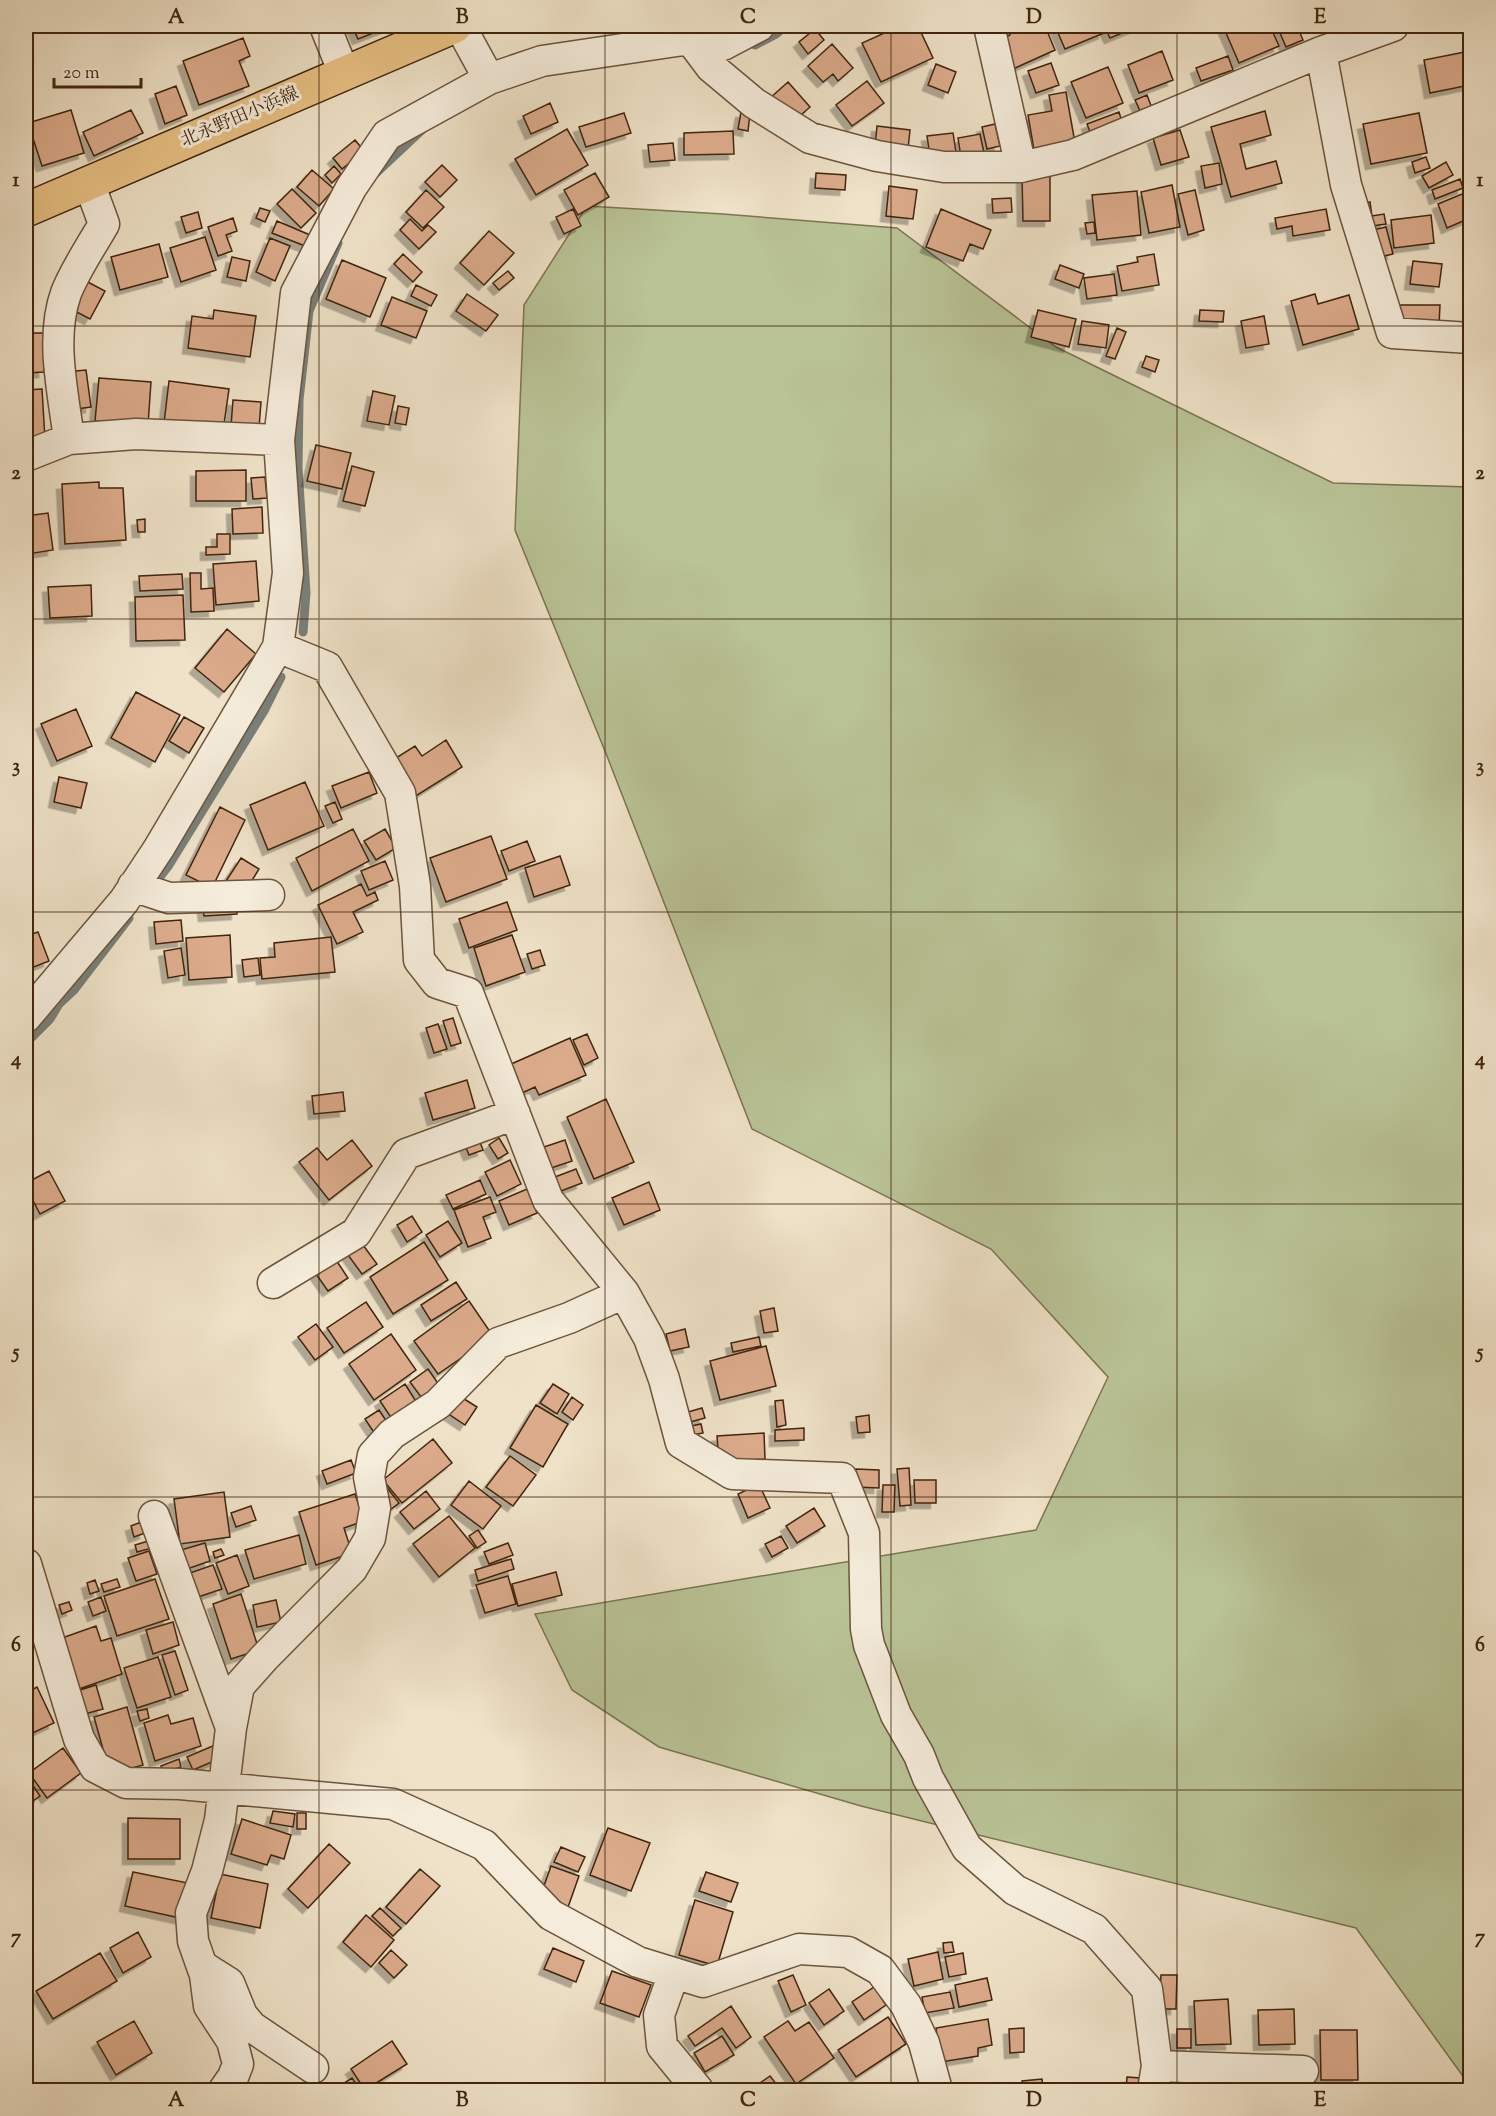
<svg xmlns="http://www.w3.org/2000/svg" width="1496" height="2116" viewBox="0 0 1496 2116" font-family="'Sorts Mill Goudy','Noto Serif JP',serif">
<defs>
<filter id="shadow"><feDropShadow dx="-5.5" dy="5.5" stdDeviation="0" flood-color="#0004"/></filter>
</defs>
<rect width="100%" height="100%" fill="#efe2c8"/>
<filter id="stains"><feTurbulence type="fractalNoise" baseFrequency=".00333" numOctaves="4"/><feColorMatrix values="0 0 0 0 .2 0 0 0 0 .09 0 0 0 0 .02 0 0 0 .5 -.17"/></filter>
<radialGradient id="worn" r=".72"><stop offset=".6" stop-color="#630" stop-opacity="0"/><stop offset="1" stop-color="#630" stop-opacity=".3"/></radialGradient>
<path fill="#b9c396" stroke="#7c7452" stroke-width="1.5" d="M587 206 723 214 897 228 1056 347 1333 483 1470 487V2086L1356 1928 861 1806 659 1747 572 1690 535 1614 1036 1530 1108 1377 991 1249 752 1129 607 756 515 530 524 305Z"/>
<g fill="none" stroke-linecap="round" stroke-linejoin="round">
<path stroke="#797f79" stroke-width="9" d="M755 45 776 34 786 26
M375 174 424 128
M303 632 306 593 298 468 299 400 309 311 338 243
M156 882 169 865 264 711 281 677
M26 1043 50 1019 59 1004 74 990 129 918"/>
</g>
<path fill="#dcab8c" stroke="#40250d" stroke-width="1.5" filter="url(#shadow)" d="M352 26H391L358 39Z
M900 26H918L933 58 881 82 862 43Z
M1006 26H1045L1055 50 1013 69 1000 40 1010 35Z
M1055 26H1101L1104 33 1065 49Z
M1104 26H1139L1110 38Z
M1223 26H1270L1279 46 1239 63Z
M1277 26H1297L1303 40 1286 47Z
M815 29 824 40 808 54 799 42Z
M243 38 250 56 239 61 249 86 199 105 183 61Z
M832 44 853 68 838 81 833 74 823 82 808 66Z
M1162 51 1173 80 1139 93 1128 65Z
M1470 51V85L1430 93 1424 60Z
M1228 56 1233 70 1201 81 1196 68Z
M1051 63 1059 85 1036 93 1028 71Z
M936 64 956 72 948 93 928 85Z
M1108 67 1123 103 1086 118 1071 82Z
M867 81 884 103 852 126 836 105Z
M788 82 810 107 792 123 769 99Z
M176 86 187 115 165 124 155 94Z
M1066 92 1075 143 1034 150 1028 115 1052 111 1049 95Z
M1147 95 1153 111 1142 115 1135 100Z
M550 103 558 122 531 134 523 116Z
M71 110 84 153 42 166 28 123Z
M131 110 143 133 94 156 83 132Z
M1265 111 1271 135 1240 144 1246 169 1276 161 1282 183 1231 197 1211 127Z
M741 112 750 113 748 131 738 129Z
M1119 112 1123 125 1092 137 1087 124Z
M624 113 631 133 586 147 579 127Z
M1419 113 1427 153 1371 164 1363 124Z
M995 124 1000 146 987 149 982 127Z
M877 126 910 130 908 149 875 146Z
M567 129 588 165 536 195 515 159Z
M1180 130 1189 157 1161 165 1153 138Z
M733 131 734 154 684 155V133Z
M953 133 956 152 930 156 927 136Z
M980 134 984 153 961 157 958 138Z
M355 140 364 151 342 169 333 158Z
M673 143 675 160 650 162 648 145Z
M1426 157 1430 168 1415 173 1412 162Z
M1446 162 1453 175 1429 188 1422 176Z
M1219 163 1222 184 1205 188 1201 166Z
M442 165 457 180 440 197 425 182Z
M334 166 341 174 332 183 325 175Z
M312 170 334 189 319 206 297 187Z
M595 173 609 197 578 215 564 190Z
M816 173 846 175 845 190 815 188Z
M1050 176V221H1023L1022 177Z
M1460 179 1463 188 1435 199 1432 190Z
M1172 185 1180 227 1149 233 1141 192Z
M889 186 917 190 913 219 886 216Z
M292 189 316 213 301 228 277 204Z
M426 190 444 207 423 228 406 212Z
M1195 190 1204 230 1188 235 1178 194Z
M1137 191 1141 235 1097 240 1092 195Z
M1467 192 1470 200V218L1447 228 1438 204Z
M1011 198 1012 212 993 213 992 199Z
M1370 202 1372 216 1384 214 1386 224 1365 227 1361 204Z
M260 208 270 211 265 222 256 218Z
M573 209 581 226 564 234 556 217Z
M941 209 991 230 983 249 970 244 963 261 926 247Z
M1326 209 1330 230 1293 236 1292 226 1277 229 1275 218Z
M198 212 202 228 186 233 181 217Z
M1431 215 1434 243 1394 248 1391 220Z
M233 218 237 231 226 235 232 251 218 256 208 227Z
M410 219 422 231 428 225 436 232 419 249 400 230Z
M277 221 310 235 305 246 272 233Z
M1094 222 1095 233 1087 234 1085 223Z
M1386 227 1393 254 1380 257 1373 230Z
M489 231 514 253 484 285 460 263Z
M205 237 216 270 181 282 170 248Z
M270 238 290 246 275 281 256 272Z
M159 244 168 277 120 290 111 257Z
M403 254 422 272 413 282 394 264Z
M1154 254 1159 285 1122 291 1117 266 1138 262 1137 257Z
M232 257 250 261 246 281 227 277Z
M342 260 386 278 370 317 326 299Z
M1413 261 1442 264 1439 287 1410 284Z
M1060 265 1084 274 1079 288 1055 279Z
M508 271 514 278 499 290 493 283Z
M1114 274 1117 295 1087 299 1084 278Z
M84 280 105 291 90 319 69 308Z
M416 285 437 295 431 306 411 296Z
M467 294 498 315 486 331 456 311Z
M1315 294 1318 304 1349 295 1359 329 1303 345 1291 301Z
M392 297 427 311 416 338 381 325Z
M1397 305H1440L1439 325H1397Z
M214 310 256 316 250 357 188 348 192 316 213 319Z
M1038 310 1076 319 1069 347 1031 337Z
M1200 310 1224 311 1223 322 1199 321Z
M1264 316 1269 344 1246 348 1241 321Z
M1082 321 1109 325 1106 348 1078 344Z
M1117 328 1126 332 1115 359 1106 356Z
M26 333H44V372L26 373Z
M1146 356 1159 360 1155 372 1142 367Z
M86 370 91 407 69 410 65 372Z
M99 378 151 382 148 425 95 421Z
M169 381 229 389 223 431 164 423Z
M42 389 45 439 26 440V390Z
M373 391 395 396 389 425 367 421Z
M233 400 261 402 259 428 231 426Z
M398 406 409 408 406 425 395 423Z
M316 445 351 453 342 489 307 481Z
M352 466 374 472 365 506 343 501Z
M246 470V501H196V471Z
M265 477 267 498 253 499 251 478Z
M99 482V488H123L126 540 65 544 62 484Z
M262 507 263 533 233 534 232 509Z
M48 513 53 550 28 554 26 516Z
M145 519V532H138L137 520Z
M217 534H230V554L206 555V547H217Z
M256 561 259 601 216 605 213 564Z
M190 573H201V589L213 588 214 611 191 612Z
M182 574 183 589 140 591 139 576Z
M91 585 92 616 50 618 48 587Z
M183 595 185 640 136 641 135 597Z
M227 629 256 654 224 692 195 668Z
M136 692 180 715 155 762 111 738Z
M76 709 92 746 57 761 41 724Z
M184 717 204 728 189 753 169 741Z
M446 740 462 767 411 799 388 763 415 746 422 756Z
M369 772 377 793 341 808 332 786Z
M59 777 87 783 81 808 54 802Z
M305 782 324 826 268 850 250 805Z
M335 802 342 819 333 823 325 806Z
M220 807 245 820 212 888 186 875Z
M353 829 369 861 312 891 296 858Z
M385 829 396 848 376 860 364 841Z
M491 836 507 879 446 902 430 858Z
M527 841 535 861 509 871 501 851Z
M560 856 570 885 534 897 525 868Z
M241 858 259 869 245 892 226 881Z
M385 861 393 880 369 890 361 871Z
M361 884 367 896 375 892 378 900 353 912 363 932 337 944 318 905Z
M507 902 517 930 469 948 459 919Z
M236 905 237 914 204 916 203 908Z
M181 920 183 941 156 944 154 922Z
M38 932 49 961 26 970V936Z
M230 935 232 977 189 980 186 938Z
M512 935 525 972 486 986 474 948Z
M331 937 335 972 262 979 260 958 275 957 274 943Z
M181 948 185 975 168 978 164 951Z
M540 950 545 965 532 969 527 954Z
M258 958 260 975 244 977 242 960Z
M453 1018 461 1043 451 1046 443 1021Z
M438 1024 447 1049 434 1053 426 1028Z
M587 1034 598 1058 584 1065 573 1040Z
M570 1038 586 1075 539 1095 535 1087 522 1093 509 1065Z
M467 1080 475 1108 433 1120 425 1093Z
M343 1092 345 1111 314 1114 312 1096Z
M606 1099 634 1162 594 1179 567 1117Z
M499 1138 508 1153 498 1159 489 1145Z
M479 1139 483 1150 469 1155 465 1145Z
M352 1140 372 1166 329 1200 299 1162 317 1148 327 1160Z
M565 1140 572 1161 548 1169 541 1148Z
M26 1159 33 1174 26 1177Z
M510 1160 521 1184 497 1196 485 1172Z
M576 1169 582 1183 561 1191 555 1177Z
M49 1171 65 1201 40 1214 26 1187V1183Z
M480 1180 486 1194 453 1209 446 1195Z
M649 1182 660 1210 624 1225 612 1198Z
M527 1189 537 1213 509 1225 499 1201Z
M490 1197 496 1212 483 1217 491 1238 468 1247 454 1210Z
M412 1216 422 1232 407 1242 397 1225Z
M448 1221 462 1243 440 1257 426 1235Z
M424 1242 448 1280 393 1314 370 1277Z
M363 1245 377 1264 362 1274 348 1255Z
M336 1260 348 1278 328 1291 316 1274Z
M456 1282 467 1299 431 1321 421 1305Z
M469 1301 493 1336 438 1374 414 1341Z
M366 1302 383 1327 344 1353 327 1328Z
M774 1308 778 1331 764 1333 760 1311Z
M316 1324 333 1347 315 1360 298 1337Z
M685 1329 689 1347 670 1351 666 1334Z
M391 1334 416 1370 374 1400 349 1364Z
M759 1337 761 1346 733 1352 731 1343Z
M766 1346 776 1386 720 1400 710 1361Z
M428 1369 442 1389 424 1401 410 1382Z
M405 1384 417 1403 392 1419 380 1401Z
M553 1384 569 1394 557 1414 540 1403Z
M458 1395 477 1407 465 1425 447 1413Z
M572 1397 583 1405 573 1420 562 1412Z
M783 1400 786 1425 777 1427 775 1401Z
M536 1405 568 1424 543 1467 510 1448Z
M702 1408 705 1418 683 1424 681 1414Z
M379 1410 391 1428 377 1437 365 1419Z
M869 1415 870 1432 858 1433 856 1417Z
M701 1424 703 1433 688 1436 686 1427Z
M804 1428V1440L775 1441V1430Z
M764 1433 765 1459 719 1462 717 1436Z
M433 1439 452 1463 402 1503 383 1480Z
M510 1456 536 1475 513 1506 486 1487Z
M351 1460 356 1473 327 1484 322 1471Z
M909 1468 911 1505 900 1506 897 1469Z
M856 1469 879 1470V1488L855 1487Z
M914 1480H936V1503H915Z
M469 1481 501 1506 483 1529 451 1505Z
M759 1484 770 1508 748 1518 738 1494Z
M883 1485H895L894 1512H882Z
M388 1489 399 1503 390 1510 379 1495Z
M426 1491 440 1509 414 1529 400 1512Z
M224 1492 230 1537 180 1544 174 1499Z
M355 1494 364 1521 344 1528 352 1553 316 1565 299 1512Z
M251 1506 256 1520 236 1527 231 1513Z
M814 1508 825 1526 797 1543 786 1526Z
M449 1516 475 1548 439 1577 413 1544Z
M141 1522 145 1533 134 1537 131 1526Z
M478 1530 486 1542 477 1548 469 1536Z
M299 1535 306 1564 254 1579 245 1550Z
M781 1536 788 1548 772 1557 765 1544Z
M155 1539 152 1548 137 1552 135 1545Z
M205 1543 210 1561 187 1569 181 1550Z
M508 1543 513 1555 489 1564 484 1552Z
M221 1549 224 1555 215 1558 213 1552Z
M149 1551 157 1574 136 1581 128 1558Z
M237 1555 249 1586 228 1594 216 1563Z
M511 1559 514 1569 478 1581 475 1570Z
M213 1565 222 1589 198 1597 190 1573Z
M556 1572 562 1595 518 1606 512 1584Z
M508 1576 516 1604 485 1613 476 1585Z
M117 1579 120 1587 104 1592 101 1584Z
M155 1579 169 1619 117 1636 104 1596Z
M95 1580 99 1591 90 1594 87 1583Z
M241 1594 259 1650 231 1659 213 1604Z
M101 1597 106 1611 93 1616 88 1602Z
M276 1600 281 1622 257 1627 253 1605Z
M69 1602 72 1610 62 1614 59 1605Z
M173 1622 179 1645 153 1654 146 1630Z
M96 1626 101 1641 111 1638 122 1674 79 1689 62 1638Z
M175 1651 188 1690 175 1695 162 1655Z
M158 1657 171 1697 137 1708 124 1668Z
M96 1685 103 1709 81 1715 74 1692Z
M37 1687 54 1723 26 1736V1693Z
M127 1707 143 1765 110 1774 94 1717Z
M147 1709 149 1718 140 1721 137 1711Z
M168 1715 171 1724 193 1718 201 1746 155 1761 144 1723Z
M215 1745 221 1758 193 1770 187 1757Z
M63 1748 81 1773 47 1798 29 1773Z
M179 1759 181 1767 163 1773 161 1766Z
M30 1781 40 1796 29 1804 26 1799V1784Z
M273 1811 295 1814 293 1827 270 1823Z
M297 1813H306V1829H297Z
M128 1818 180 1819V1859H128Z
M242 1819 291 1835 284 1859 271 1855 267 1865 231 1854Z
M608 1828 650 1843 631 1891 590 1875Z
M329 1844 350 1863 308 1908 288 1889Z
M561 1847 585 1857 578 1872 554 1862Z
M551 1866 579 1876 567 1910 539 1900Z
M420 1869 440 1886 406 1924 386 1907Z
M133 1872 188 1883 180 1918 125 1906Z
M706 1872 738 1883 731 1902 699 1891Z
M220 1874 268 1884 260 1928 211 1918Z
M695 1900 733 1912 717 1966 679 1955Z
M380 1908 401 1928 393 1936 372 1916Z
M366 1915 394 1940 371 1967 343 1942Z
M138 1932 151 1957 123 1973 110 1948Z
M952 1942 954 1952 944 1953 943 1943Z
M553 1948 584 1961 576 1982 544 1969Z
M391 1950 407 1965 394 1978 379 1963Z
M938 1952 943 1979 914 1986 908 1959Z
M100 1953 117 1981 53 2019 36 1991Z
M963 1953 966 1974 949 1977 945 1957Z
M612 1971 651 1985 639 2017 600 2003Z
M793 1975 806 2005 791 2012 778 1981Z
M1161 1975H1177L1176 2009H1159Z
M987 1978 992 2000 959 2007 955 1985Z
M874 1987 886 2005 864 2020 852 2002Z
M829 1989 844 2011 824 2025 809 2003Z
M950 1992 954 2008 925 2013 922 1997Z
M1228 1999 1231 2044 1196 2045 1194 2001Z
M731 2006 751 2037 736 2048 722 2028 695 2046 688 2036Z
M1294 2009 1295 2044 1259 2045 1258 2010Z
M888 2017 906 2044 856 2077 838 2050Z
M988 2019 992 2045 978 2048V2056L941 2062 936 2028Z
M134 2021 152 2053 116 2075 97 2042Z
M788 2021 795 2031 809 2022 834 2058 796 2084 764 2037Z
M1024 2028V2052L1010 2053 1009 2029Z
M1177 2029H1191V2048H1177Z
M1320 2030H1357L1358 2080H1321Z
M722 2036 734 2055 705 2072 694 2053Z
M392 2041 407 2064 365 2090 351 2069Z
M770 2076 781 2090H750Z
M1127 2077 1140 2078 1139 2090H1126Z
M352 2078 360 2090H333Z
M1042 2079 1043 2090H1022V2081Z"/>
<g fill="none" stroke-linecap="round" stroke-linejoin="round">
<g stroke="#6c543c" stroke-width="33">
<path id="minor" d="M325 26 344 73
M460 26 489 79
M989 26 1021 167
M690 39 711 67 754 103 810 138 877 156 944 167H1021L1073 155 1321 52 1393 26
M1321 52 1346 185 1392 333 1470 338
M69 439C63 392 50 338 66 293 75 270 92 245 104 224L89 183
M26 456 69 439 136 434 279 440
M278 647 327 667 400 793 415 886 419 960 437 983 468 993 548 1200 624 1293 649 1338 664 1379 681 1443 732 1474 842 1478 864 1533 866 1629 869 1645 896 1715 919 1755 928 1778 967 1848 1015 1890 1094 1929 1147 1989 1157 2066 1153 2090
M133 886 169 898 269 895
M26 1017 124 901 159 848 278 647 288 573 279 440 296 293 351 188 387 135 489 79 542 61 690 39 723 45 759 26
M273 1283 356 1233 406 1154 515 1114
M154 1516 231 1728
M26 1564 79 1739 95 1767 126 1783 180 1784 393 1804 484 1845 551 1915 638 1962 703 1982 799 1949 848 1952 880 1970 906 2005 924 2043 937 2090
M202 1966 229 1983 242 2015 252 2027 313 2068
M674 1973 659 2015 662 2046 698 2090
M1157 2066 1303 2071
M224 2090 233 2077 238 2064 232 2041 209 2006 205 1975 193 1941 191 1913 207 1871 220 1820 231 1728 239 1686 264 1658 352 1569 370 1538 375 1508 369 1477 373 1455 392 1434 438 1404 498 1343 569 1318 624 1293"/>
</g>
<g stroke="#40250d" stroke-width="36">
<path id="major" d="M26 210 455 26"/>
</g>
<use href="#minor" stroke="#f5ecdb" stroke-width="30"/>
<use href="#major" stroke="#e8c184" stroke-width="33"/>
</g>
<path fill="none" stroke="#40250d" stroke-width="1.5" stroke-opacity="0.55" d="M319 26V2090M605 26V2090M891 26V2090M1177 26V2090M26 326H1470M26 619H1470M26 912H1470M26 1204H1470M26 1497H1470M26 1790H1470"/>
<g text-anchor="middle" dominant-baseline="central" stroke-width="6" stroke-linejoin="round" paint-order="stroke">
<g font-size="18" fill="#40250d" stroke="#f5ecdb">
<text transform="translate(240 118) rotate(-23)">北永野田小浜線</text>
</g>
</g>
<rect width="1496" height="2116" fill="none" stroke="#efe2c8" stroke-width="66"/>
<path d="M54 78v9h87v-9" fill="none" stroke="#40250d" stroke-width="3"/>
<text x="63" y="78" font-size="18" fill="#40250d" stroke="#f5ecdb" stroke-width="4.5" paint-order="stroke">20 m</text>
<rect x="33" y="33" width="1430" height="2050" fill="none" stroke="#40250d" stroke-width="2"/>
<g font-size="20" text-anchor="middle" font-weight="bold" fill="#40250d">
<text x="176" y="23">A</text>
<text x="462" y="23">B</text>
<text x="748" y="23">C</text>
<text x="1034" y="23">D</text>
<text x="1320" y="23">E</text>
<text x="16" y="186">1</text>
<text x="1480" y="186">1</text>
<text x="16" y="479">2</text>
<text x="1480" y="479">2</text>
<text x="16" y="772">3</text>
<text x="1480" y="772">3</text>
<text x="16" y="1065">4</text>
<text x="1480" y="1065">4</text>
<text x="16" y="1358">5</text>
<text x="1480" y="1358">5</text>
<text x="16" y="1651">6</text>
<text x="1480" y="1651">6</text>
<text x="16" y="1943">7</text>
<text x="1480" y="1943">7</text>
<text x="176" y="2106">A</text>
<text x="462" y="2106">B</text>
<text x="748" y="2106">C</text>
<text x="1034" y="2106">D</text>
<text x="1320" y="2106">E</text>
</g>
<rect width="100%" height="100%" filter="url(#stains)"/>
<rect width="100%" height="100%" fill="url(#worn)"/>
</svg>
